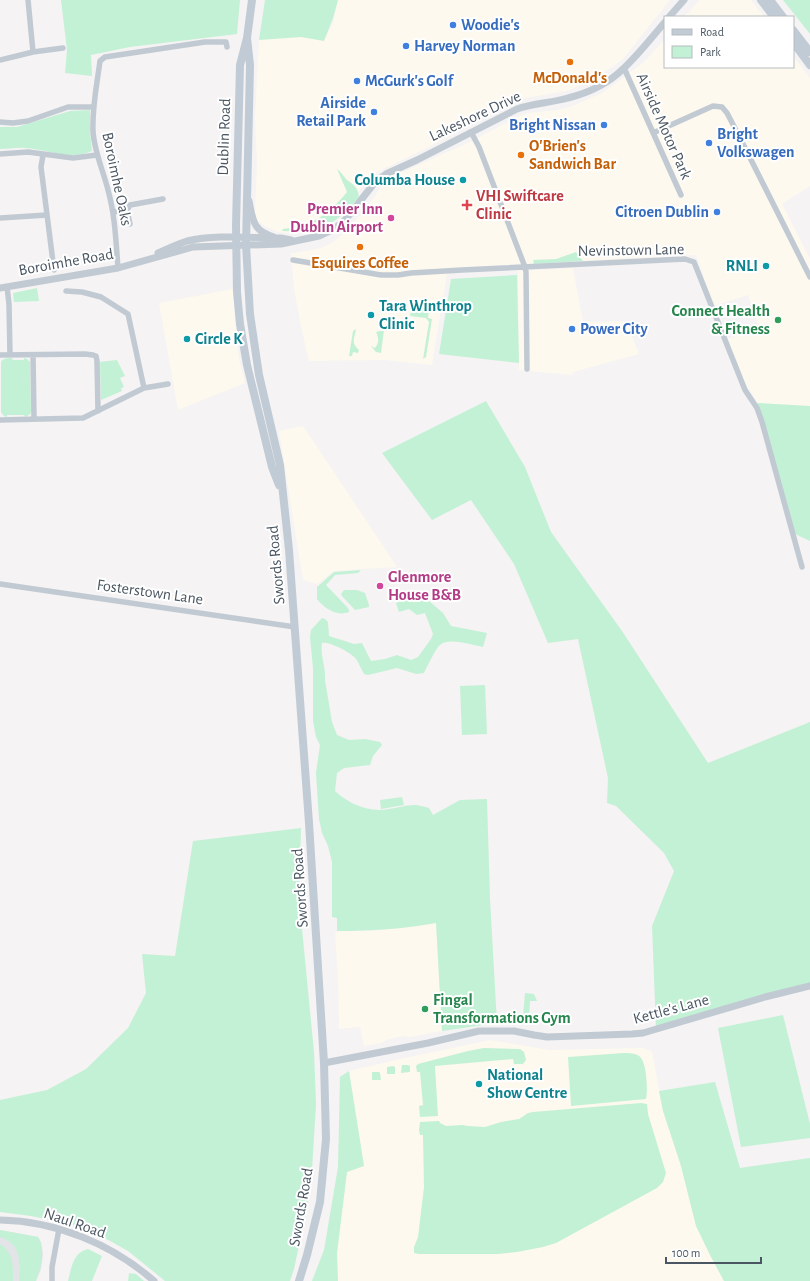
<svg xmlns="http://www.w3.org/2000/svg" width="810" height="1281" viewBox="0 0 810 1281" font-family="'Alegreya Sans',sans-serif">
<rect width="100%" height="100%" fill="#f5f3f3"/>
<path fill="#fdf9ef" d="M338 0H670L622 60 596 78 570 90 521 99 504 106 431 146 377 172 367 181 355 196 332 221 317 228 302 231 288 233 278 232 265 226 257 221 255 213 257 164 255 118 259 39 296 37 324 40 333 23Z
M700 0H751L764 17H684Z
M665 39V67H793V56L810 78V186L782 204 810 259V406L758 403 742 379 727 339 759 327 748 295 714 306 696 255 448 268 432 365 385 360 309 361 301 327 294 288 291 253 318 249 332 243 346 231 365 210 383 184 394 176 472 141 519 116 528 113 557 110 570 107 602 93 643 63Z
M573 268 583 322 626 321 639 354 573 372 572 375 519 370 518 271Z
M233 289 236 333 239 359 245 383 178 410 159 303Z
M303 426 397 567 334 571 317 584 303 580 279 431Z
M436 923 442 1031 410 1037 404 1036 389 1039 381 1043 364 1046 360 1027 339 1029 338 975 335 935 337 931H371L419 926Z
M490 1040 550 1050 643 1048 652 1052 663 1111 681 1166 696 1226 710 1255 724 1281H338L337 1253 347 1172 364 1166 349 1071 400 1059Z"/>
<path fill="#e2e4e7" d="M0 1230 38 1237 41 1242 43 1254 41 1269 36 1281H0Z"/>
<path fill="#c3f1d5" d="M61 0H240L237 34 130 47 91 55 92 76 65 73 67 50Z
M265 0H338L333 18 324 41 301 37 259 40Z
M783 0H810V34Z
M90 110V132L92 151C70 161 47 149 25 148 17 147 8 149 0 149V127H17L70 111Z
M337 169C341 172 343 175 346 179 354 186 357 185 359 197L345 213 327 226 323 221C309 228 299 232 282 231L283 229C314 225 328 215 347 192Z
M576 252 583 261 534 264 533 260 556 259Z
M517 275 519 363 439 354 451 279Z
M37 288 39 301 14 302 13 293Z
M417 307 429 309 428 318 432 319 426 357 423 359 429 322 426 318 410 316 411 311Z
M356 329C355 337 350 343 359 350L358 353 353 352 352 356H349L353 331Z
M384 330 381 353 376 352 371 346 375 348C379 343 379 338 376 332Z
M12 358 13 360H24V358L27 359 30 362 31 413 29 415 25 417 24 415H7V417L4 416 1 412V362C3 358 8 358 12 358Z
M117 360 125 376 120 378 124 387 121 388 122 391 101 400 100 362Z
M486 401 525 467 551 532 622 631 708 763 810 722V983L656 1028 652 926 674 871 664 853 616 806 607 803 608 778 578 639 548 643 514 564 471 500 432 520 382 453Z
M758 403 810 406V541L793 533 756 406Z
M361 570 358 573 335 575 326 585 347 607 349 610V612C337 617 324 608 317 599V587L334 572Z
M344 590H357L365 593 369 605V607L355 610 342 596 341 594Z
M421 594 443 613 451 626 487 633 483 647C472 645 449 637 440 645 436 648 427 667 424 673L416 674 397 668 368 675 364 674C361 669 359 663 356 659 352 653 329 641 322 643 320 655 326 667 325 680L332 722 337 735 349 740 365 739 380 742 382 745 373 756 370 765 344 768 337 773 335 791C349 804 369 813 389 809 397 808 406 805 414 805 419 805 424 807 429 808L433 815 460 800 487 799 490 899 497 1023 442 1031 436 923C403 929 370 931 337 931V918L332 917V862L328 846 322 833 319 819 316 773 320 745 316 737 313 721V668L310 637 311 630 322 618 325 619 328 622 329 636 354 644 362 643 371 661 385 659 397 655 411 660 418 657 431 639 433 634 425 613 417 615 409 609 399 612 396 603Z
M485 685 487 734 462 735 460 686Z
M402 797 404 805 381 809 380 800Z
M301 828 299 898 314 1052 316 1104 312 1170 308 1203 294 1269 290 1281H165L128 1251 94 1232 70 1224 31 1216 0 1212V1100L47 1090 86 1069 128 1028 146 993 142 954 175 956 193 841Z
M525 993 534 994 537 1001H530L529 1017H523Z
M783 1015 810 1124V1138L741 1147 718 1028Z
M484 1048 520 1049 524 1052 526 1060 523 1064H514L513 1059 435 1066 438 1116 420 1117 419 1106 423 1105 420 1072H417L416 1066 418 1064 468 1051Z
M624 1053C629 1053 635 1053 639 1056 647 1061 648 1090 646 1099L571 1106 568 1057Z
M402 1065H408L410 1066V1072L401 1073Z
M393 1066 395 1067V1074H387V1067Z
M349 1071 364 1166 347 1172 337 1253 338 1281H312L324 1250 338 1167 340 1077Z
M372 1072H379L380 1073 381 1080H372Z
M715 1082 740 1168 810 1158V1281H724L710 1255 696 1226 681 1166 663 1111 659 1091Z
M641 1103 647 1104 648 1114 666 1173 663 1182 657 1188 556 1243 543 1247 517 1252 498 1254H419L414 1253V1247L418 1237 424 1187 423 1135H420L419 1130 420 1122 439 1121 440 1123 446 1126 462 1125 468 1126 485 1127 501 1122 519 1119 528 1113 533 1112Z
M0 1230 38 1237C46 1250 41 1267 36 1281H19C20 1262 22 1244 0 1237Z
M0 1244C14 1253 13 1266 13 1281H0Z
M88 1249 102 1256 92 1281H68C71 1269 73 1252 88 1249Z
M129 1273 136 1274 144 1281H128Z"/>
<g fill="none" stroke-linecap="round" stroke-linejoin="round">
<path stroke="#c1cad2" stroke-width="5.5" d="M28 0 33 52
M0 60 33 52 63 48
M624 68 681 195
M0 122 13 123 28 121 68 107H93
M471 132 479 147 525 267 526 272 527 369
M653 133 713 106 722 107 727 113 739 136 810 277
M0 154 28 152 73 158 97 155
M43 155 41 167 54 270
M127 210 130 224
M113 212 127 210 130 205 163 199
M0 218 47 215
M293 260 381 275H398L411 273 462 270 685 259 694 262 745 390 757 408 762 422 802 567
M118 268C116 242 115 215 108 190 103 170 94 151 93 131 92 107 97 84 100 61L105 57 205 42H226L227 47
M7 287 9 304 10 355
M66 291 82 292 101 297 128 314 144 388
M0 355 85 354 93 355 96 356 97 361 98 411
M33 355 34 419
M0 420 83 418 144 388 168 384
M0 584 295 627
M52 1281V1267L59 1229"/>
<path stroke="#c1cad2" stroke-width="7" d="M669 17 684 0
M249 201C253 221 253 231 274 237
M158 253C167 249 177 244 187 241 215 234 252 238 281 238L291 240
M0 288 118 268 193 247 281 244 319 236 334 229 344 221 351 213 375 182 386 174 417 160 517 109C533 103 551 103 568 98 588 93 609 83 624 68 639 54 652 37 665 22
M324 1063 428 1043 479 1031H514L534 1035 547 1037 632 1034 643 1033 765 997 810 986
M0 1220C56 1221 112 1244 154 1281"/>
<path stroke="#c1cbd6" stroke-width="8" d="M252 0 247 38 240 65 236 225 237 292 240 324 247 365 272 467 279 485
M761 0 774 17
M770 0 783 17
M793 30 810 52
M247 38 250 65 246 245 250 314 259 375 280 465 289 550 309 823 324 1063 326 1139 320 1202 307 1255 299 1281
M793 42 810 65"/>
</g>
<g fill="#3f7fe0" stroke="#fff" stroke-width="1.5">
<circle cx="453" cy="25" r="4"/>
<circle cx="406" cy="46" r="4"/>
<circle cx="357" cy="81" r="4"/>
<circle cx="374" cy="112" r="4"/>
<circle cx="604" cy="125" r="4"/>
<circle cx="709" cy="143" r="4"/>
<circle cx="717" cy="212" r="4"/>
<circle cx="572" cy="329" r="4"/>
</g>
<g fill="#e8710a" stroke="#fff" stroke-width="1.5">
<circle cx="570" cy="62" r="4"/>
<circle cx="521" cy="155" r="4"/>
<circle cx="360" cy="247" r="4"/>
</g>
<g fill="#0f9aa8" stroke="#fff" stroke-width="1.5">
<circle cx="463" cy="180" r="4"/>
<circle cx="766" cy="266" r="4"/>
<circle cx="371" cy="315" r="4"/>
<circle cx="187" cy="339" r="4"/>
<circle cx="479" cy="1084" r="4"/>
</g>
<path fill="#e0444e" stroke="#fff" stroke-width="1.5" d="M465 199h4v4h4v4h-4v4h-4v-4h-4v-4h4z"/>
<g fill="#d1479c" stroke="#fff" stroke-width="1.5">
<circle cx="391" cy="218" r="4"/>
<circle cx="380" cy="586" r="4"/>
</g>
<g fill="#2e9e5b" stroke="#fff" stroke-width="1.5">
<circle cx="778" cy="320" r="4"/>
<circle cx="425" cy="1009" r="4"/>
</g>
<g text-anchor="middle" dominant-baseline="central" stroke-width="4" stroke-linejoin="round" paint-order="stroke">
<g font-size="16" font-weight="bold" fill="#366cbe" stroke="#fff" text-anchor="start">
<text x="461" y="25">Woodie's</text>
<text x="414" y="46">Harvey Norman</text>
<text x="365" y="81">McGurk's Golf</text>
<text x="366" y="103" text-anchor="end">Airside<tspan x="366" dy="18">Retail Park</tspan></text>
<text x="596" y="125" text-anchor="end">Bright Nissan</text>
<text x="717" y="134">Bright<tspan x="717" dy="18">Volkswagen</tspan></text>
<text x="709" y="212" text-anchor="end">Citroen Dublin</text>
<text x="580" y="329">Power City</text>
</g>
<g font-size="16" font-weight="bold" fill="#c56008" stroke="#fff">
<text x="570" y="78">McDonald's</text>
<text x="529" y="146" text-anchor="start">O'Brien's<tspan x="529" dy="18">Sandwich Bar</tspan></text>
<text x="360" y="263">Esquires Coffee</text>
</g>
<g font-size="16" fill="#4a5661" stroke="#fff">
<text transform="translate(475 116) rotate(-25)">Lakeshore Drive</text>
<text transform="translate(664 126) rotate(66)">Airside Motor Park</text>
<text transform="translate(224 137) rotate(-88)">Dublin Road</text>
<text transform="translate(117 179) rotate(78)">Boroimhe Oaks</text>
<text transform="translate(631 250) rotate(-1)">Nevinstown Lane</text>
<text transform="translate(66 262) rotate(-10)">Boroimhe Road</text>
<text transform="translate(276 565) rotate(-95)">Swords Road</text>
<text transform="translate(150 592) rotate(8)">Fosterstown Lane</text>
<text transform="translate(300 888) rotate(-94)">Swords Road</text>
<text transform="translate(671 1009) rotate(-15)">Kettle's Lane</text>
<text transform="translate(301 1207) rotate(-80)">Swords Road</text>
<text transform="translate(75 1223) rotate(19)">Naul Road</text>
</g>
<g font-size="16" font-weight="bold" fill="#0d838f" stroke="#fff" text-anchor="start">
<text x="455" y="180" text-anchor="end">Columba House</text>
<text x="758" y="266" text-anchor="end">RNLI</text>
<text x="379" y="306">Tara Winthrop<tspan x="379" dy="18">Clinic</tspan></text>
<text x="195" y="339">Circle K</text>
<text x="487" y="1075">National<tspan x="487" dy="18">Show Centre</tspan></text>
</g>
<g font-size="16" font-weight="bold" fill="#be3a42" stroke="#fff" text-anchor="start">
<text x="476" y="196">VHI Swiftcare<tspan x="476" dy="18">Clinic</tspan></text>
</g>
<g font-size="16" font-weight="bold" fill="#b23c85" stroke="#fff" text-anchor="end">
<text x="383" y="209">Premier Inn<tspan x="383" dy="18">Dublin Airport</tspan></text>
<text x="388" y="577" text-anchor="start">Glenmore<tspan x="388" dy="18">House B&amp;B</tspan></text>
</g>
<g font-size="16" font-weight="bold" fill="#27864d" stroke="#fff" text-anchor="end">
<text x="770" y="311">Connect Health<tspan x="770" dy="18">&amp; Fitness</tspan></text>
<text x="433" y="1000" text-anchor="start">Fingal<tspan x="433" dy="18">Transformations Gym</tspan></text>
</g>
</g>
<rect x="664" y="16" width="130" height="52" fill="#ffffff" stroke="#b7bbc0"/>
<rect x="672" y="29" width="20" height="6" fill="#c1cbd6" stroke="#b7bbc0"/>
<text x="700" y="36" font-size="12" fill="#4a5661">Road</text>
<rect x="672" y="46" width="20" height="12" fill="#c3f1d5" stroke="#b7bbc0"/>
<text x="700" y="56" font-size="12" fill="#4a5661">Park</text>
<path d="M666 1257v6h95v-6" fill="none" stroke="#4a5661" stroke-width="2"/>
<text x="672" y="1257" font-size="12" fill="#4a5661" stroke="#ffffff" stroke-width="3" paint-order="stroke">100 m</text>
</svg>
